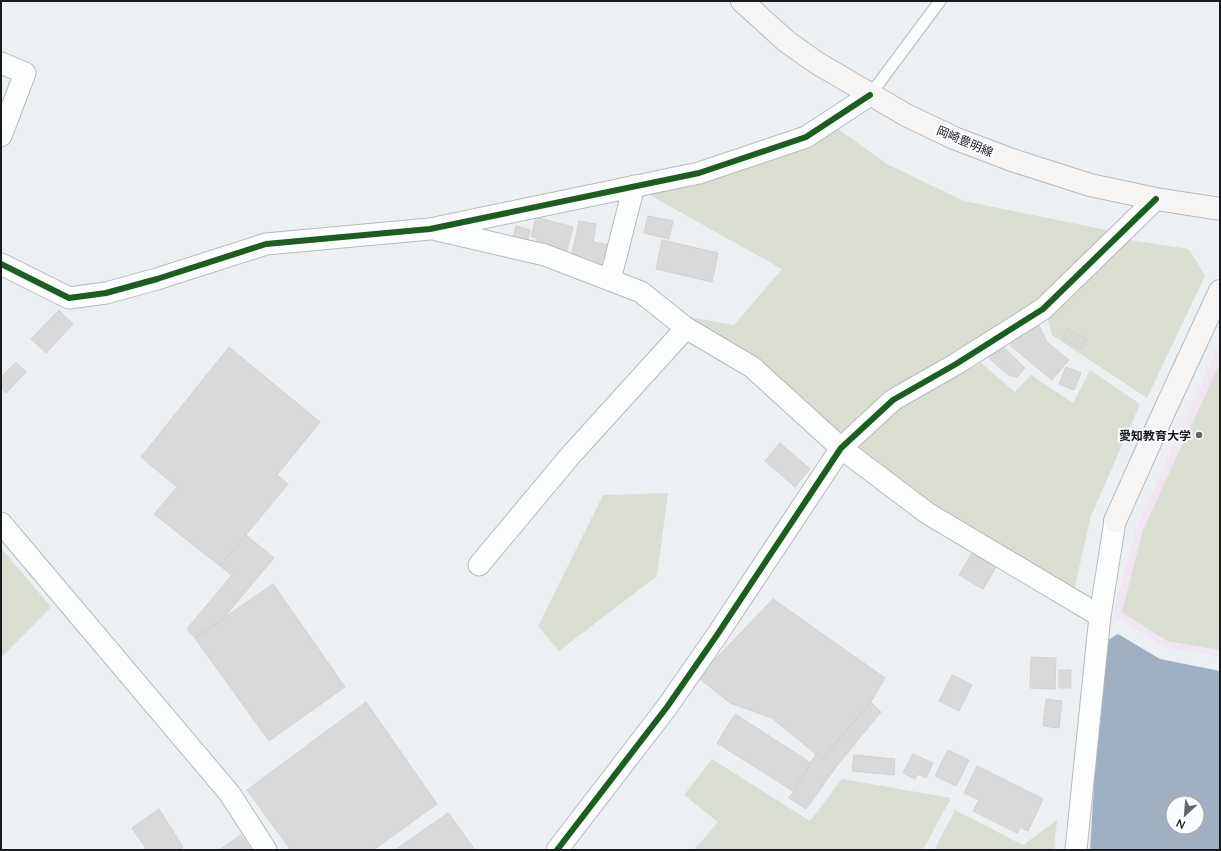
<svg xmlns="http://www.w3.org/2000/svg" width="1221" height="851" viewBox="0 0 1221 851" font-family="Lato,'Noto Sans JP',sans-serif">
<rect width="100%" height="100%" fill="#edf0f3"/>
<path fill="#efe6f1" d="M1220 342V657L1165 647 1113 615 1136 528Z"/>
<path fill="#daddd2" d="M838 129 887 164 964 201 1111 231 1035 303 889 391 842 436 757 358 689 317 734 325 782 269 646 193 699 183 811 147Z
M1129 240 1189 249 1205 276 1147 398 1052 335 1047 317Z
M981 363 1015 392 1031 375 1073 403 1090 370 1140 404 1091 516 1074 590 935 507 856 447 898 408Z
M1220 363V650L1167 641 1122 612 1143 530Z
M668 493 657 576 559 651 538 626 603 495Z
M1 548 51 607 1 658Z
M712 759 810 821 842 779 951 798 923 850H694L718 822 684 795Z
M955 810 1023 845 1057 820 1054 850H934Z"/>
<path fill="#9fb0c3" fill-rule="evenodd" d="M1118 634 1160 659 1220 671V850H1090L1103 643ZM1173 803H1197V827H1173Z"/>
<path fill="#d9d9da" stroke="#d1d1d2" d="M648 216 673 221 669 239 644 233Z
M536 217 573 227 565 257 534 249 537 238 531 236Z
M579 221 596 224 593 242 609 245 605 266 571 259Z
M516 226 530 230 526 246 512 243Z
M662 240 718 253 712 282 656 269Z
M59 310 73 324 46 353 31 339Z
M1037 321 1047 342 1069 360 1052 380 1011 346V336Z
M1067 329 1087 339 1082 349 1062 339Z
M1000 344 1025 368 1017 377 1008 375 988 357Z
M229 347 320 422 277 475 288 484 220 566 154 514 177 487 141 457Z
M16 362 26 372 6 393 1 388V377Z
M1066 367 1081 373 1074 390 1059 384Z
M780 443 810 469 795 487 765 461Z
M246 535 274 558 222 620 195 638 187 629 232 575 220 566Z
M972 553 996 567 983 589 959 575Z
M273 584 345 687 269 741 195 638Z
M773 599 885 678 871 702 822 759 772 718 730 703 698 677Z
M1031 657 1056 658 1055 689 1030 688Z
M1059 670H1071V688H1059Z
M952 675 972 685 959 711 939 701Z
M1046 699 1062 701 1059 728 1043 726Z
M366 702 437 804 373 850H291L247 790Z
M871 702 881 712 836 767 806 809 789 798 816 754 822 759Z
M735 714 811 763 793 791 717 743Z
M948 750 969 760 956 786 935 776Z
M913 754 933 763 926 778 918 774 915 779 903 773Z
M854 755 895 759 894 775 852 771Z
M977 766 1043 799 1028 831 1020 827 1017 833 973 811 979 800 964 793Z
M159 809 183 847 178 850H147L132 828Z
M448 813 475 850H395Z
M241 835 251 850H219Z"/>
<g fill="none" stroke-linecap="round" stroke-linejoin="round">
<g stroke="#b7b9bb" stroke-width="13">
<path id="lane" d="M870 95 940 1"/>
</g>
<g stroke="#b7b9bb" stroke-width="23">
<path id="street" d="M1 63 25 73 1 136
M437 230 545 255 641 292 686 328 752 367 841 448 927 513 1100 616
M1 264 69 298 106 293 157 279 266 244 430 229 699 173 806 137 870 95
M610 280 634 186
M1 523 230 794 266 850
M479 565 570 456 686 328
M557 850 667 707 717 635 841 448 893 400 956 364 1043 309 1156 199
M1076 850 1100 616 1115 521"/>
</g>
<g stroke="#b7b9bb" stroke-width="24">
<path id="secondary" d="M742 1 786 41 817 63 906 115 954 138 1012 160 1090 185 1156 199 1220 209
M1115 521 1163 414 1220 291"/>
</g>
<use href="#lane" stroke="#fcfdfd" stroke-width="11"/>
<use href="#street" stroke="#fcfdfd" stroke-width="21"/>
<use href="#secondary" stroke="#f6f5f3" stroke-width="22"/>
<g stroke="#fbfcff" stroke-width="8">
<path id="cycleway" d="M1 264 69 298 106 293 157 279 266 244 430 229 699 173 806 137 870 95
M557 850 667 707 717 635 841 448 893 400 956 364 1043 309 1156 199"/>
</g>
<use href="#cycleway" stroke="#1b5e20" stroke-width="6"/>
</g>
<circle fill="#636568" stroke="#fbfcff" stroke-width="1.5" cx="1199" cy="435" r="4"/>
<g text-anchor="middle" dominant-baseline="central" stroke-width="4" stroke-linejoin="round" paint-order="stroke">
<g font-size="12" fill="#191a1d" stroke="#fbfcff">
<text transform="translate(965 141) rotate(23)">岡崎豊明線</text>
</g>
<g font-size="12" font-weight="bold" fill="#191a1d" stroke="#fbfcff" text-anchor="end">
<text x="1191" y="435">愛知教育大学</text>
</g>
</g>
<rect width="1221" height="851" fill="none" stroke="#191a1d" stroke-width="4"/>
<g transform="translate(1185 815) rotate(206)"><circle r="19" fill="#fbfcff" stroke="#a1a2a5"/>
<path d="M0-3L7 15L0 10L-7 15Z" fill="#636568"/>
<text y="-6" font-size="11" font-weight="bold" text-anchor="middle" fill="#191a1d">N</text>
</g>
</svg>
